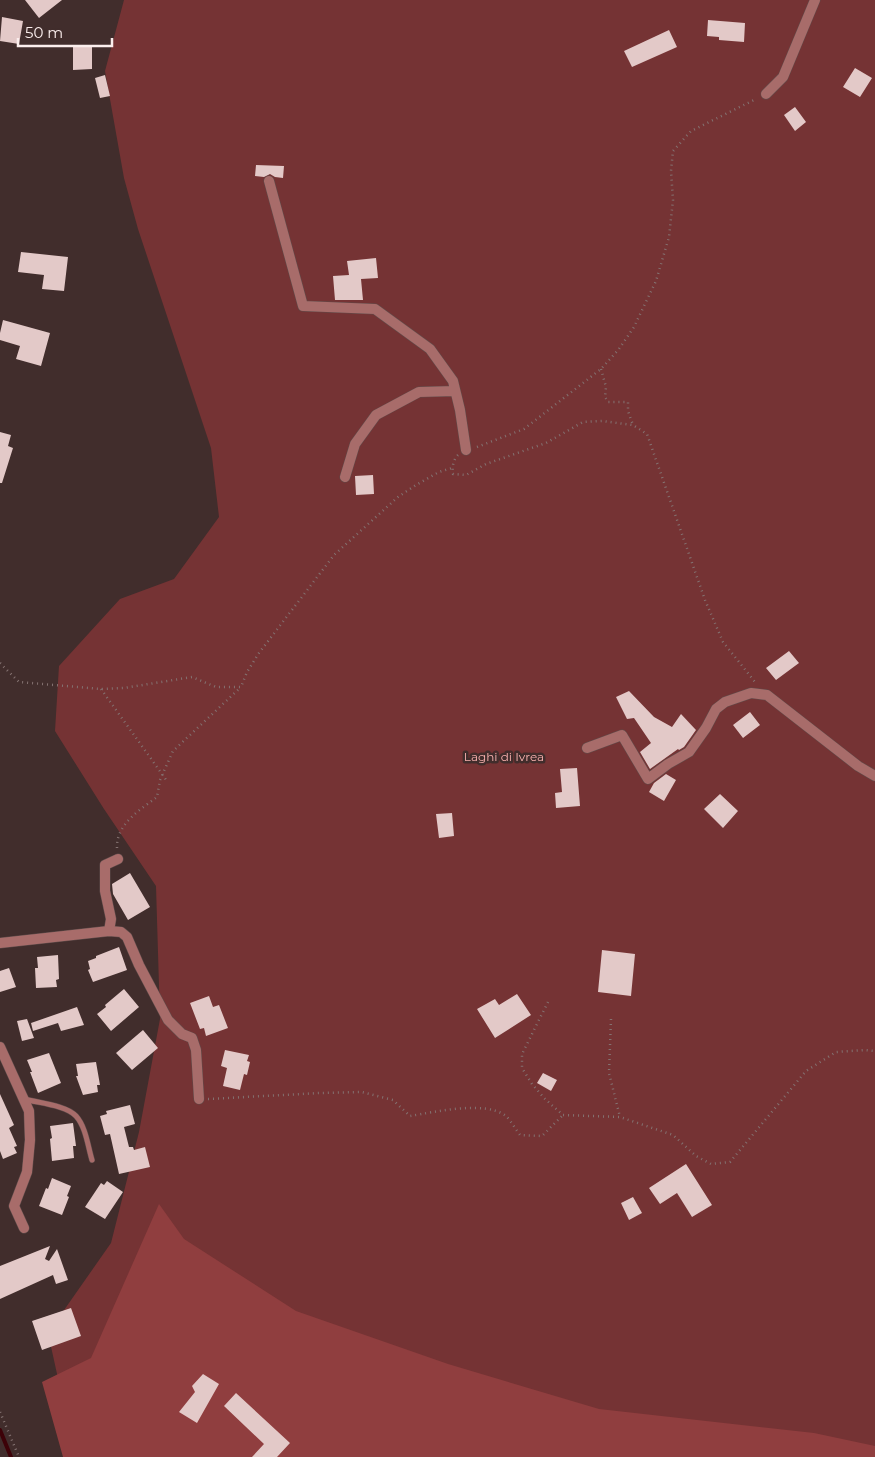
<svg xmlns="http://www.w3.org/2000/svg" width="875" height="1457" viewBox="0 0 875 1457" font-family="Montserrat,sans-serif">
<rect width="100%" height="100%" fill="#412d2c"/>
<path fill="#753334" d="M124 0H875V1457L61 1392 48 1333 111 1243 139 1132 160 1019 156 886 104 809 55 731 59 666 120 599 174 579 219 517 211 448 138 229 124 178 105 71Z"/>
<path fill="#903e3f" d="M159 1204 184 1239 296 1311 448 1364 599 1409 814 1433 875 1446V1457H63L42 1382 91 1358Z"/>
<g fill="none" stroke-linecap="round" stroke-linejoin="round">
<path stroke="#3d0208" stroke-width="4" d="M0 1430 11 1457"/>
</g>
<path fill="#e3c9c8" d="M25 0H62L39 18Z
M2 17 23 21 19 44 0 41Z
M708 20 745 23 744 42 719 40V37L707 36Z
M669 30 677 47 632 67 624 51Z
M73 45H92V69L73 70Z
M855 68 872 78 860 97 843 87Z
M105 75 110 96 100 98 95 78Z
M795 107 806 122 795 131 784 115Z
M256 165 284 166 283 178 275 177 270 174 264 177 255 176Z
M21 252 68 257 64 291 42 289 44 275 18 272Z
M376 258 378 278 361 279 363 300H335L333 276 349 275 347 261Z
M3 320 50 333 41 366 16 359 20 346 0 340V333Z
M0 432 11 435 8 446 13 448 2 483H0Z
M373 475 374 494 356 495 355 476Z
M789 651 799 663 776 680 766 668Z
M629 691 654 717 672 727 681 714 696 730 684 747 679 750 678 749 650 769 640 752 651 743 634 718 627 719 616 697Z
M750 712 760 725 743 738 733 725Z
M577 768 580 806 556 808 555 793 562 792 560 769Z
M666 774 676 780 664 801 649 792 654 783Z
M720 794 738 811 723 828 704 809Z
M452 813 454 836 439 838 436 814Z
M130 873 150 907 128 920 113 894 112 884Z
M119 947 127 970 93 982 88 970 90 969 88 961 96 958V956Z
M602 950 635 954 631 996 598 992Z
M58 955 59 979 56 980 57 987 36 988 35 968H38L37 957Z
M9 968 16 987 0 992V971Z
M124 989 139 1007 111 1031 97 1014 106 1007 105 1005Z
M517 994 531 1015 495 1038 477 1009 495 999 499 1005Z
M209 996 213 1007 219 1005 228 1028 206 1036 204 1028 200 1029 190 1003Z
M77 1007 84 1025 61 1031 58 1023 33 1031 31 1023Z
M27 1019 34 1038 22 1041 17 1021Z
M143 1030 158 1048 132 1070 116 1053Z
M225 1050 249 1055 247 1061 250 1062 247 1075 244 1074 240 1090 223 1086 227 1068 221 1066Z
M49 1053 61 1083 38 1093 30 1072H32L27 1060Z
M96 1062 100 1085H97L98 1092 83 1095 76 1076H78L76 1064Z
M543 1073 557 1080 551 1091 537 1083Z
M0 1094 14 1125 9 1128 17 1146 14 1147 17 1153 3 1159 0 1151Z
M130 1105 135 1124 124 1127 129 1147H133L134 1150 145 1147 150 1167 119 1174 110 1134 105 1135 100 1116 107 1114 106 1111Z
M73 1123 76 1146H73L74 1158 52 1161 50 1139 52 1138 50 1126Z
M686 1164 712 1205 692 1217 677 1193 660 1204 649 1188Z
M52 1178 71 1186 67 1196 69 1197 62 1215 39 1206 46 1188 48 1189Z
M107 1181 123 1192 105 1219 85 1207 101 1183 104 1185Z
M633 1197 642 1213 629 1220 621 1203Z
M50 1246 45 1259 49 1261 57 1249 68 1280 56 1284 53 1275 0 1299V1266Z
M71 1308 81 1336 42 1350 32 1321Z
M203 1374 219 1384 197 1423 179 1412 195 1392 192 1386Z
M236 1393 290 1443 277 1457H252L264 1444 224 1406Z"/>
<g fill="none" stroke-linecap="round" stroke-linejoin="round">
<g stroke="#5f4c4b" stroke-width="6">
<path id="service" d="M24 1099C38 1103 66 1105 76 1116 86 1127 88 1147 92 1160"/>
</g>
<g stroke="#5f4c4b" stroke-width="11">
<path id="minor" d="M766 94 783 77 815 0
M269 181 303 306 375 309 430 349 453 381 460 410 466 450
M345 477 355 444 376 415 419 392 455 391
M587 748 622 735 648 779 668 764 689 752 706 728 716 709 725 702 751 693 767 695 858 766 875 776
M109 931 111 919 105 891V865L118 859
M0 943 109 931 121 932 127 937 139 965 168 1020 182 1034 192 1038 196 1050 199 1099
M0 1047 29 1111 30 1140 27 1172 14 1206 24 1228"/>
</g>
<path stroke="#847271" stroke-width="2.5" stroke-dasharray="1 4" stroke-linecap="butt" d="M601 369 606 387 605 397 608 402H628V411L633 425
M477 447 524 429 601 369 619 349 634 327 656 281 669 237 673 200 671 171 673 151 691 131 756 99
M458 455C453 460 452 467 453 474L466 475 486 464 546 443 583 422 602 421 633 425 647 434 705 600 723 642 755 682
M0 663 19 682 101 689 124 688 192 677 216 687H241L247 672 259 653 334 555 398 497 416 485 439 472 452 468
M101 689 167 781
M117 848C116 824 140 810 157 797L160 780 173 751 240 688
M548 1002 522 1054V1068L532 1084 545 1099 563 1115 620 1117 673 1135 696 1156 711 1164 730 1162 806 1071 836 1052 865 1050 875 1051
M611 1019 609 1073 620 1117
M208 1099 320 1093 362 1092 393 1100 410 1116C435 1112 485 1100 506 1116 511 1121 516 1130 520 1135L542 1136 563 1115
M0 1412 19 1457"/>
<use href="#service" stroke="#a86c6a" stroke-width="5"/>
<use href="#minor" stroke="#a86c6a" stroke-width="10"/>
</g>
<g text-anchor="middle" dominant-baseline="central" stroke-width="5" stroke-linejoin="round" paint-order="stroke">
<g font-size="12" fill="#f9b1af" stroke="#412d2c">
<text x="504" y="756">Laghi di Ivrea</text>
</g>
</g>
<path d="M18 38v8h94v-8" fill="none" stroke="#fbeeed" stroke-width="2.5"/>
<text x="25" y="38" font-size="15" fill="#fbeeed" stroke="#412d2c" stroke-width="4" paint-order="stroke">50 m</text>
</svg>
